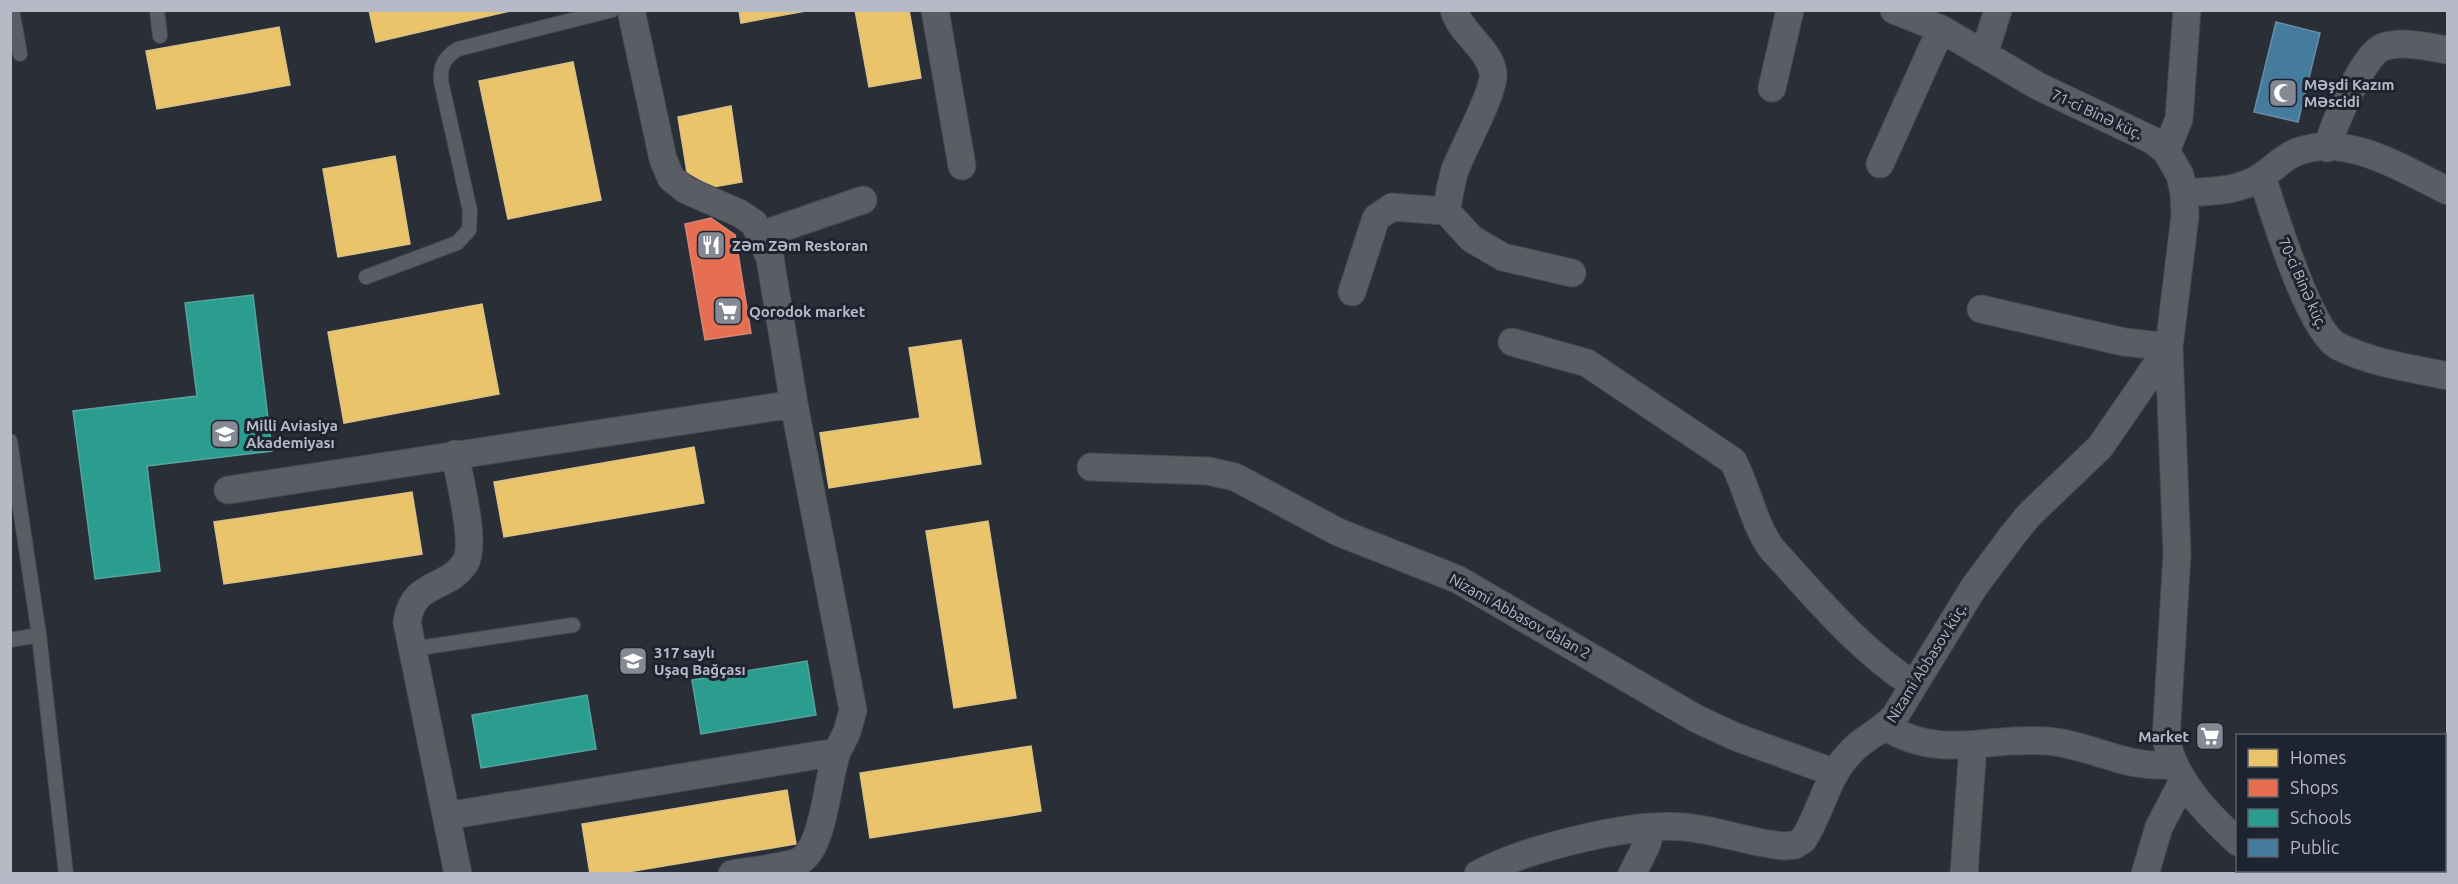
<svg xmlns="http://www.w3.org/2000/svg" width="2458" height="884" viewBox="0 0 2458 884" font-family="Ubuntu,sans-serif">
<rect width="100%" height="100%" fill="#2a2e36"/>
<path fill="#e9c46a" stroke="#d9c186" stroke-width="1.5" d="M369 10H514L376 42Z
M739 10H811L741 23Z
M855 10H909L921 78 869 87Z
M279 27 290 85 157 109 146 51Z
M573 62 601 200 508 219 479 81Z
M731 106 742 182 713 187 687 172 678 117Z
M395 156 410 244 338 257 323 169Z
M482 304 499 394 344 423 328 332Z
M961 340 981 464 829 488 820 433 920 418 909 348Z
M694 447 704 503 504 537 494 482Z
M412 492 422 554 224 584 214 522Z
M988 521 1016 698 954 708 926 531Z
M1031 746 1041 811 870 838 860 773Z
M787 790 796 844 616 874H590L582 824Z"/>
<path fill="#e76f51" stroke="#d88674" stroke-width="1.5" d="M711 218 735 235 751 333 705 340 685 224Z"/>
<path fill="#2a9d8f" stroke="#54a6a0" stroke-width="1.5" d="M253 295 272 451 147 466 160 571 95 579 73 411 197 396 185 303Z
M807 661 816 715 701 734 692 680Z
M587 695 596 749 481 768 472 715Z"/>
<path fill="#457b9d" stroke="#678ea9" stroke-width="1.5" d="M2276 22 2320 33 2298 122 2254 112Z"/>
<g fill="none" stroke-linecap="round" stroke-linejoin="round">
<g stroke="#46494e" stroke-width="16">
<path id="service" d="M12 10 20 54
M157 10 160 36
M366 277 457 243 469 230 470 211 441 81C440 65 445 57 458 49L612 10
M10 441 39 635 66 874
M10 640 39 635
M412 649 573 625"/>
</g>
<g stroke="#46494e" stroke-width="29">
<path id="minor" d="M935 10 962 166
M1984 54 1998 10
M1772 88 1790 10
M2327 148C2333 127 2363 54 2383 47 2403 40 2427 47 2448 50
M2166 151 2179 119 2187 10
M1880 164 1941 29
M2262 177C2273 210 2309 331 2338 346 2371 363 2411 368 2448 376
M2184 193C2210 191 2236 192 2259 178 2273 170 2281 158 2297 152 2347 132 2404 170 2448 191
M1446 211C1449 198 1451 183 1455 170 1462 150 1496 90 1493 72 1488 47 1461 34 1454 10
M761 235 863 200
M1352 292 1376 218 1392 207 1446 211 1472 239 1503 257 1572 273
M1981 309 2124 342 2169 347 2177 554 2166 739C2175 781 2207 814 2238 842
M1512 342 1587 363 1733 461C1748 490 1753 522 1771 548 1816 597 1858 649 1914 685
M455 454C459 477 477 545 465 563 447 591 413 580 407 622L458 874
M1091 467 1208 471 1235 477 1338 532 1457 579 1697 719 1736 737 1835 773
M228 490 794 404
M1886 727C1942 761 1988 736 2047 741 2089 744 2131 771 2172 764
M446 816 837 752 847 732 853 710 794 404 770 258 754 223 739 213 686 190 671 178 663 159 631 10
M2269 870 2273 874
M732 874C747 871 790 867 801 860 824 846 827 780 837 752
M1478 874C1524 849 1632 822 1684 827 1718 830 1750 843 1784 846L1795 845 1803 840C1821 813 1826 778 1849 754 1862 738 1882 732 1895 716L1974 587 2012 536 2029 515 2100 447 2169 347 2185 216 2184 193 2180 175 2166 151 2152 140 2038 86 1941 29 1894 10
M1632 874 1647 844 1651 827
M1964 874 1973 745
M2145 874 2159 827 2183 781
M2419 874 2421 870"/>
</g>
<use href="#service" stroke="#5a5d63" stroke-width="14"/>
<use href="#minor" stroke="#5a5d63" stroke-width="27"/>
</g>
<defs>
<g id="mosque-square" transform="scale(1.5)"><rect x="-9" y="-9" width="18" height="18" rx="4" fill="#848994" stroke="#1e242f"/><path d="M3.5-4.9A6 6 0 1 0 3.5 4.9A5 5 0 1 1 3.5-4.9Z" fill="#fff"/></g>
<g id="restaurant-square" transform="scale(1.5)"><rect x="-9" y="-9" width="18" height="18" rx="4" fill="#848994" stroke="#1e242f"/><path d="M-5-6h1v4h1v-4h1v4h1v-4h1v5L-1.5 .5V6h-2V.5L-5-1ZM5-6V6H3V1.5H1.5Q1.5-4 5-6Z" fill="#fff"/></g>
<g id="supermarket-square" transform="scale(1.5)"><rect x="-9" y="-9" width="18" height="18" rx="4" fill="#848994" stroke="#1e242f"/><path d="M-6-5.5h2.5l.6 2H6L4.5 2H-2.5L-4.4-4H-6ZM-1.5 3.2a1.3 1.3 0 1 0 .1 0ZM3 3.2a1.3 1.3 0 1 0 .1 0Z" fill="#fff"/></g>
<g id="university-square" transform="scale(1.5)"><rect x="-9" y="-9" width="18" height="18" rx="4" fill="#848994" stroke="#1e242f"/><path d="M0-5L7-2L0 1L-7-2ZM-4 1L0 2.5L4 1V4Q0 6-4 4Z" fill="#fff"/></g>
<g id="school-square" transform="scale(1.5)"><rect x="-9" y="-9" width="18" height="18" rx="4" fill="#848994" stroke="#1e242f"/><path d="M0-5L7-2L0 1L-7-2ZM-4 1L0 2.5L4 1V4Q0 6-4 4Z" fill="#fff"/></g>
</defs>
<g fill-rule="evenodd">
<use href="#mosque-square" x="2283" y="93"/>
<use href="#restaurant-square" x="711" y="245"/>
<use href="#supermarket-square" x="728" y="311"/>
<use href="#university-square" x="225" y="434"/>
<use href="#school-square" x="633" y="661"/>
<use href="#supermarket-square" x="2210" y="736"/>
</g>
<g text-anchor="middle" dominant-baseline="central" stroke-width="6" stroke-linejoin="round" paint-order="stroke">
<g font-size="15" font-weight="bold" fill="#b5bac6" stroke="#1e242f" text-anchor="start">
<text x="2304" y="84">Məşdi Kazım<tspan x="2304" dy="17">Məscidi</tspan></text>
<text x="732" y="245">Zəm Zəm Restoran</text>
<text x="749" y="311">Qorodok market</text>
<text x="246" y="425">Milli Aviasiya<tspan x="246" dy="17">Akademiyası</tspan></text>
<text x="654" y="652">317 saylı<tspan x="654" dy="17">Uşaq Bağçası</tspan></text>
<text x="2189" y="736" text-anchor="end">Market</text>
</g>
<g font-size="15" fill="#b5bac6" stroke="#1e242f">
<text transform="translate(2097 114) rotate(25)">71-ci Binə küç.</text>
<text transform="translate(2303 283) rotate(66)">70-ci Binə küç.</text>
<text transform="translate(1520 616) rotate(29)">Nizami Abbasov dalan 2</text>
<text transform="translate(1926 663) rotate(-58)">Nizami Abbasov küç.</text>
</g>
</g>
<rect width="2458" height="884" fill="none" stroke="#b5bac6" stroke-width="24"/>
<rect x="2236" y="734" width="210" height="138" fill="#1e242f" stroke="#5a606b" stroke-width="1.5"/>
<rect x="2248" y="749" width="30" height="18" fill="#e9c46a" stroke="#5a606b" stroke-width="1.5"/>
<text x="2290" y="764" font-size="18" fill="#b5bac6">Homes</text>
<rect x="2248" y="779" width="30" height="18" fill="#e76f51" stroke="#5a606b" stroke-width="1.5"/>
<text x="2290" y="794" font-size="18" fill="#b5bac6">Shops</text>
<rect x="2248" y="809" width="30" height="18" fill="#2a9d8f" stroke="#5a606b" stroke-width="1.5"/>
<text x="2290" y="824" font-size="18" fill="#b5bac6">Schools</text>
<rect x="2248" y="839" width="30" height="18" fill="#457b9d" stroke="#5a606b" stroke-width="1.5"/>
<text x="2290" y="854" font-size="18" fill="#b5bac6">Public</text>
</svg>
